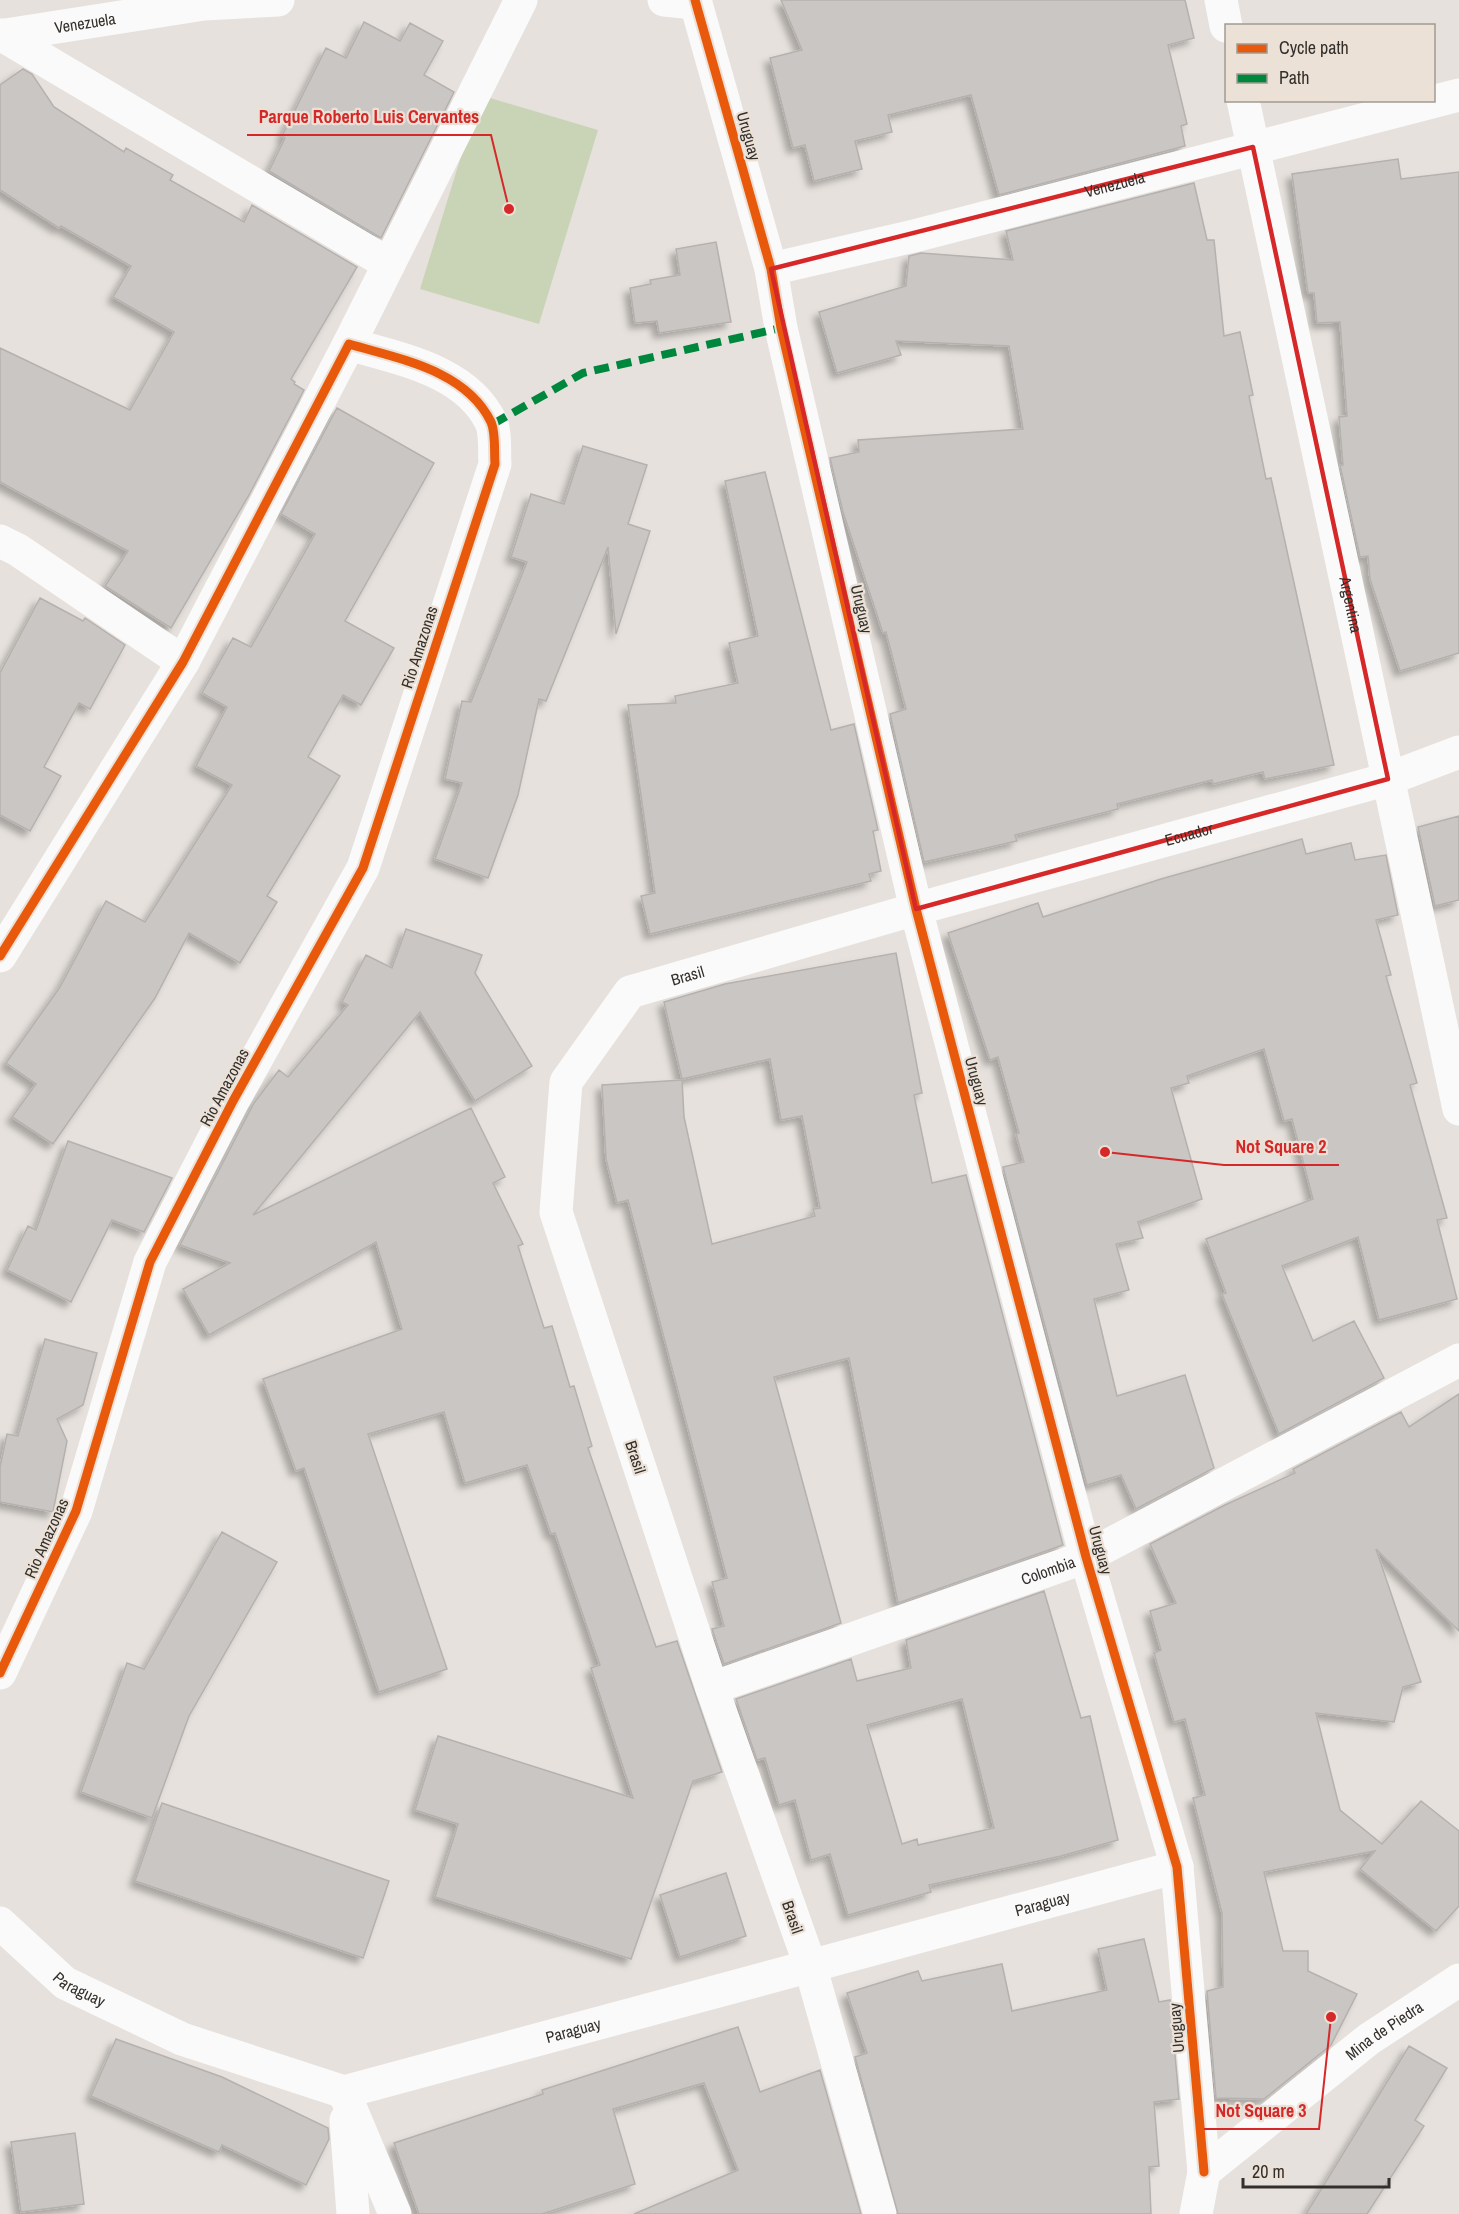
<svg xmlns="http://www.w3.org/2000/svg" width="1459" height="2214" viewBox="0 0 1459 2214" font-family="'Archivo Narrow',sans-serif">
<defs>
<filter id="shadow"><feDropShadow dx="-5.5" dy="5.5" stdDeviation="3" flood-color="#0004"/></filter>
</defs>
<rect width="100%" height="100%" fill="#e6e1dc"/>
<path fill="#c9d4b7" d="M480 95 598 130 539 324 420 289Z"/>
<path fill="#cac6c4" stroke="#b5b1af" stroke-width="1.5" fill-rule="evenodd" filter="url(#shadow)" d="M781 0H1185L1194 38 1168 45 1187 124 1181 126 1185 146 999 195 971 95 888 115 892 132 855 141 862 169 814 181 805 145 793 148 770 58 802 50Z
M364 22 400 41 410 23 443 41 424 75 454 92 381 238 269 171 285 138 282 136 326 48 346 58Z
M23 69 32 74 54 107 124 152 126 148 173 175 170 180 244 222 252 205 357 267 291 379 295 382 294 384 304 390 249 495 171 628 105 586 128 551 0 482V348L130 410 174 332 113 297 131 266 61 226 59 228 0 190V85Z
M1398 159 1401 179 1459 172V653L1400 671 1370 579 1368 556 1360 557 1340 465H1343L1339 417 1347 416 1340 322 1317 323 1314 293H1308L1292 174Z
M1194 183 1207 240H1214L1224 336 1240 332 1253 395 1249 396 1266 479 1271 478 1334 765 1265 779 1263 772 1213 784 1212 780 1117 804 1118 809 1015 835 1017 841 924 862 890 714 906 709 886 632 883 633 843 512 830 458 859 452 858 440 1023 429 1009 346 896 341 901 355 837 373 819 312 906 286 909 256 921 253 1013 260 1006 231Z
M716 242 731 322 659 333 657 321 635 323 630 288 651 284 650 280 680 275 676 249Z
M337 408 434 463 345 621 394 648 361 705 343 695 308 757 340 776 267 896 277 902 240 963 189 933 155 998 53 1144 12 1117 36 1084 6 1063 60 987 106 901 145 922 232 785 196 766 227 707 202 693 233 638 251 647 315 534 281 514Z
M583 446 647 465 628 524 650 531 616 634 608 547 546 701 539 699 518 795 488 878 435 859 462 783 445 779 462 701 471 702 527 562 511 557 531 494 564 504Z
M765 472 831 730 854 724 878 830 873 831 881 871 869 874 871 881 650 934 641 896 655 893 628 705 676 703 675 696 738 683 729 643 758 636 725 481Z
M40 598 83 621 85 618 125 645 90 709 79 703 44 767 61 776 30 831 0 815V673Z
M1459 816V900L1435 906 1418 827Z
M1302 839 1306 854 1351 843 1355 860 1386 855 1398 915 1376 920 1391 975 1386 976 1417 1083 1410 1085 1447 1218 1437 1220 1457 1299 1379 1320 1358 1237 1282 1266 1313 1341 1354 1321 1384 1378 1279 1434 1222 1294 1226 1293 1206 1239 1313 1199 1292 1119 1284 1121 1264 1049 1187 1076 1189 1083 1171 1088 1202 1199 1138 1222 1143 1238 1116 1244 1129 1290 1094 1299 1117 1396 1185 1375 1214 1468 1136 1509 1121 1475 1087 1485 1003 1167 1024 1162 1016 1134 1019 1133 998 1057 990 1060 948 933 1038 903 1043 917 1161 879Z
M406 929 482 955 475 973 532 1066 475 1101 420 1012 253 1215 471 1108 505 1177 493 1183 523 1244 518 1246 544 1328 552 1326 570 1387 574 1386 592 1446 588 1448 656 1647 677 1641 722 1772 693 1781 631 1959 435 1897 458 1824 415 1810 438 1736 633 1798 591 1668 600 1665 555 1533 551 1534 527 1465 465 1483 444 1412 368 1434 447 1669 379 1692 304 1468 296 1471 263 1379 402 1329 376 1242 209 1335 183 1289 230 1263 180 1245 254 1103 279 1070 288 1077 348 1005 342 1002 366 955 392 968Z
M896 953 922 1093 914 1095 932 1183 966 1175 1063 1545 898 1603 849 1358 774 1377 841 1623 724 1664 712 1629 724 1626 712 1582 727 1578 628 1200 617 1203 606 1159 602 1085 682 1080 684 1117 712 1244 815 1216 813 1209 820 1208 802 1116 781 1120 770 1059 682 1079 664 1002 725 984Z
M68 1141 172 1178 144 1232 112 1220 71 1302 7 1270 28 1226 36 1230Z
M45 1339 97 1353 83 1405 57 1419 67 1441 53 1512 0 1502V1467L7 1434 18 1436Z
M1459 1394V1631L1376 1549 1421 1682 1403 1687 1394 1722 1316 1713 1340 1810 1382 1844 1421 1801 1459 1831V1906L1436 1931 1360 1869 1375 1851 1264 1872 1283 1951H1308V1971L1357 1994 1331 2045 1264 2099 1216 2098 1207 1991 1223 1987 1222 1913 1193 1798 1205 1795 1185 1719 1174 1722 1154 1653 1161 1650 1150 1611 1176 1603 1150 1544 1225 1505 1295 1473 1293 1469 1401 1412 1409 1427Z
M222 1532 277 1562 189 1716 152 1818 81 1792 127 1663 144 1669Z
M1044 1591 1081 1718 1090 1716 1118 1840 1061 1856 929 1885 931 1892 848 1915 830 1854 811 1860 795 1800 779 1805 765 1758 757 1760 736 1699 851 1659 857 1681 911 1668 906 1640ZM962 1699 994 1828 918 1845 917 1839 902 1844 867 1725Z
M162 1803 389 1881 363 1958 135 1881Z
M726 1873 746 1936 680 1957 660 1895Z
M1144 1939 1159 2002 1170 2000 1179 2099 1154 2102 1159 2166 1149 2167 1151 2214H898L855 2057 867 2053 847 1993 918 1971 922 1981 1002 1964 1012 2011 1107 1990 1098 1949Z
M738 2027 760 2092 820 2070 861 2214H634L738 2170 704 2083 613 2109 635 2184 542 2214H419L394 2143 543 2094 542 2090Z
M116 2039 222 2077 328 2128 329 2139 306 2185 222 2145 219 2152 91 2096Z
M1409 2046 1447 2068 1415 2120 1424 2126 1367 2214H1306Z
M75 2133 84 2204 21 2212 11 2142Z"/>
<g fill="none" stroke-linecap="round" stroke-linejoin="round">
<g stroke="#fbfafa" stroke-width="33">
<path d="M664 0 695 3"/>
<path d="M695 0 771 269 781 328 916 909 1086 1557 1177 1867 1204 2172"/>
<path d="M1221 0 1226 26"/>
<path d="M2 35 389 264"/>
<path id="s1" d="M0 36 204 4 278 0"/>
<path id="s2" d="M1243 100 1459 1109"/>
<path id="s3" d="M771 269 918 235 1459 95"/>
<path d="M349 344 521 0"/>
<path d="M0 541 18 550 183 662"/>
<path d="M0 956 183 662 349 344C399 359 466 370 491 422 496 433 494 452 495 464L363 868 233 1101 150 1262 76 1511 0 1673"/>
<path id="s4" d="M712 1688 1086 1557 1459 1360"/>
<path id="s5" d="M0 1923 65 1983 182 2039 344 2092 1177 1867"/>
<path d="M344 2092 395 2214"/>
<path d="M346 2120 353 2214"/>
<path id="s6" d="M880 2214 810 1965 712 1688 556 1212 566 1082 630 992 916 909 1388 779 1459 752"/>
<path id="s7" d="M1196 2214 1204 2172 1369 2039 1459 1980"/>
</g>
<path stroke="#00873e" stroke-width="8" stroke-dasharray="15 8" stroke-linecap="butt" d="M493 424 583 373 781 328"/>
<g stroke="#ebe1d7" stroke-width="13">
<path id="cycleway" d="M695 0 771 269 781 328 916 909 1086 1557 1177 1867 1204 2172
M0 956 183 662 349 344C399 359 466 370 491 422 496 433 494 452 495 464L363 868 233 1101 150 1262 76 1511 0 1673"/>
</g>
<use href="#cycleway" stroke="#e8590c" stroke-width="9"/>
</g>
<path fill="none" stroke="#d62828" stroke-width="4.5" stroke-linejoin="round" d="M1253 147 1388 779 916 909 771 269Z"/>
<g text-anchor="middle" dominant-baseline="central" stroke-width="4.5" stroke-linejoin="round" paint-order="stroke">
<g font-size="16" fill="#332f2b" stroke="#ebe1d7">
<text stroke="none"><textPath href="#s1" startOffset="86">Venezuela</textPath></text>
<text transform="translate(749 136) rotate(74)">Uruguay</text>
<text stroke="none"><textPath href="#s3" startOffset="354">Venezuela</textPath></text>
<text stroke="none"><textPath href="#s2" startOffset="516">Argentina</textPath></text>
<text transform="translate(862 609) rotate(77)">Uruguay</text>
<text transform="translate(419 647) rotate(-72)">Rio Amazonas</text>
<text stroke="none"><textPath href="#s6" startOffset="1875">Ecuador</textPath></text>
<text stroke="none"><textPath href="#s6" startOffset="1354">Brasil</textPath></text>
<text transform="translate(977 1081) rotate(75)">Uruguay</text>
<text transform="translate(224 1087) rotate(-62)">Rio Amazonas</text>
<text transform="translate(636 1457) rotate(72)">Brasil</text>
<text transform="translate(46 1538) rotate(-66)">Rio Amazonas</text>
<text transform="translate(1101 1550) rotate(75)">Uruguay</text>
<text stroke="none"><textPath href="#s4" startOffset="356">Colombia</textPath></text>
<text stroke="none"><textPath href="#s5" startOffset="1112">Paraguay</textPath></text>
<text transform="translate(793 1917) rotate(71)">Brasil</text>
<text stroke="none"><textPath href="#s5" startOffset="104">Paraguay</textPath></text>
<text transform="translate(1176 2028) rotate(-95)">Uruguay</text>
<text stroke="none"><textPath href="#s5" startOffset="626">Paraguay</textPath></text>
<text stroke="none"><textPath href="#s7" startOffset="272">Mina de Piedra</textPath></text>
</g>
</g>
<path fill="none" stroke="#d62828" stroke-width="2" d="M509 209L491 135H247M1105 1152L1224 1165H1339M1331 2017L1319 2129H1204"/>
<g fill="#d62828" stroke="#ebe1d7" stroke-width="2">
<circle cx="509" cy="209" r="6"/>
<circle cx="1105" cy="1152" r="6"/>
<circle cx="1331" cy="2017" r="6"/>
</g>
<g font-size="18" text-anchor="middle" font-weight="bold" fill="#d62828" stroke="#ebe1d7" stroke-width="4.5" stroke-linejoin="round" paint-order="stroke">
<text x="369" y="123">Parque Roberto Luis Cervantes</text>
<text x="1281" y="1153">Not Square 2</text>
<text x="1261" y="2117">Not Square 3</text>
</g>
<rect x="1225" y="24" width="210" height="78" fill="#ebe1d7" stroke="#a19a92" stroke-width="1.5"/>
<rect x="1237" y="44" width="30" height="9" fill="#e8590c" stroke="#a19a92" stroke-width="1.5"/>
<text x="1279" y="54" font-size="18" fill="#332f2b">Cycle path</text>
<rect x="1237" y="74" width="30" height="9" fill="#00873e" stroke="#a19a92" stroke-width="1.5"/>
<text x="1279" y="84" font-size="18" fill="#332f2b">Path</text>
<path d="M1243 2178v9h146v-9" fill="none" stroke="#332f2b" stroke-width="3"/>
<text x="1252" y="2178" font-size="18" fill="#332f2b" stroke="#ebe1d7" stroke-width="4.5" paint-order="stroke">20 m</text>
</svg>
